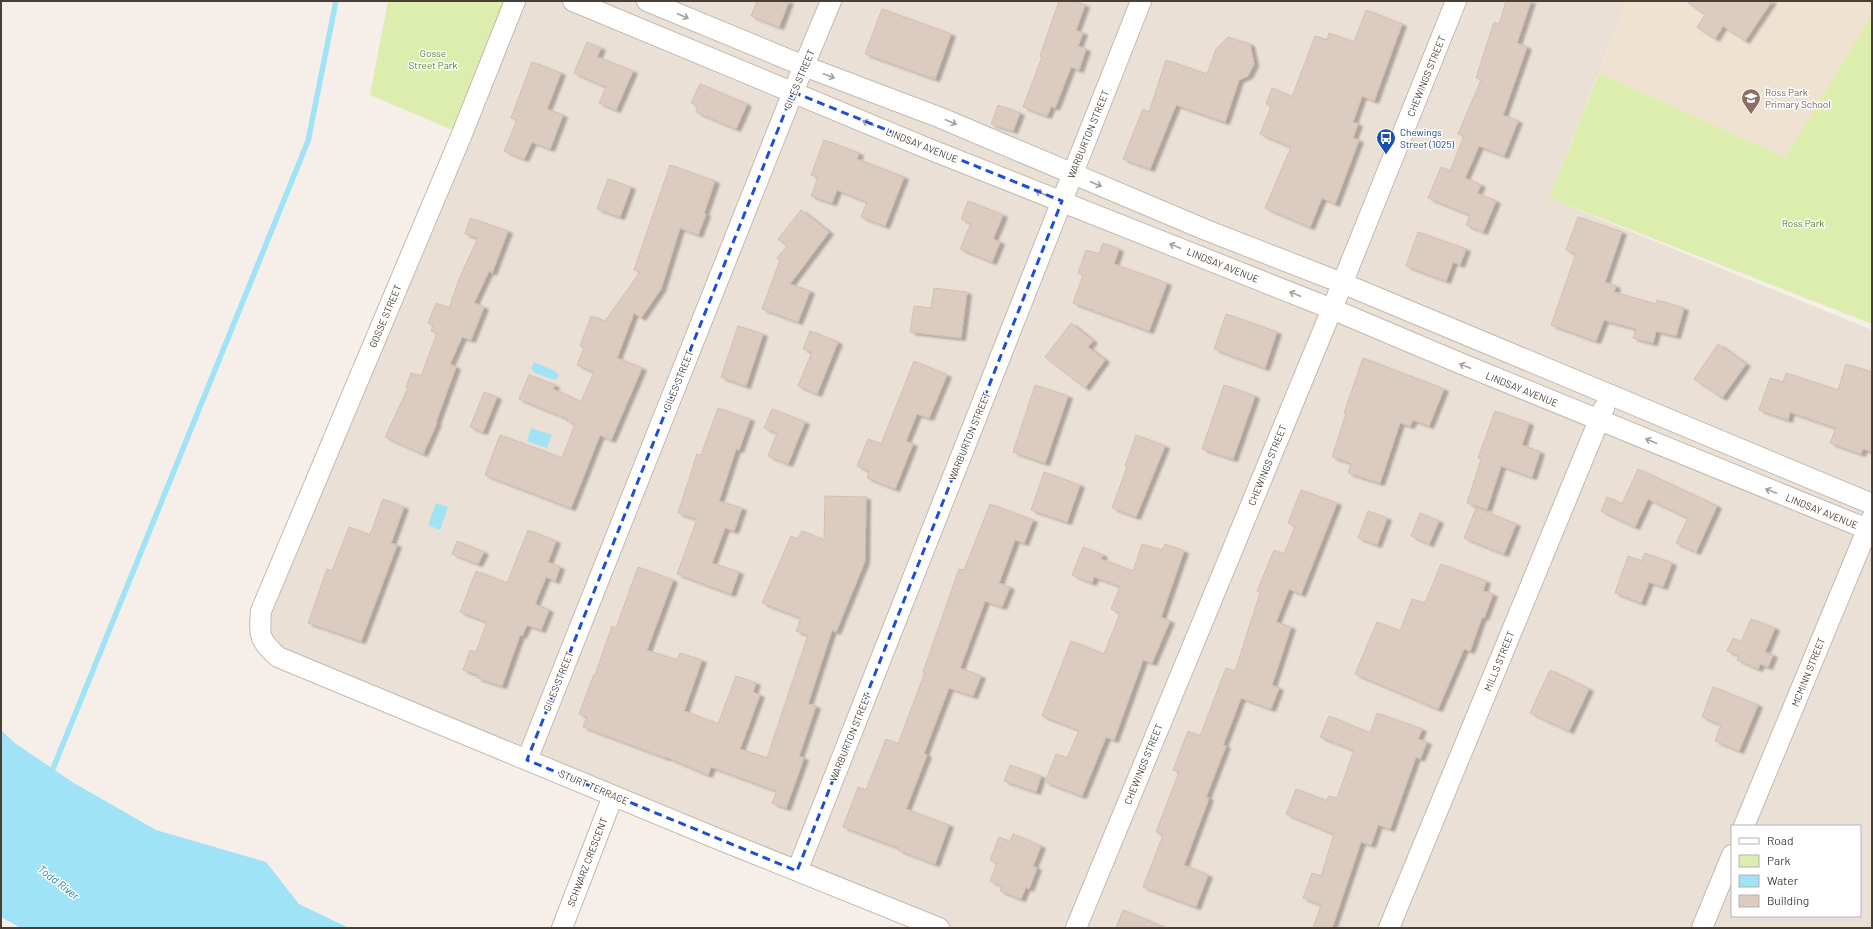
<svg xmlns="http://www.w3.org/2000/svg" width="1873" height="929" viewBox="0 0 1873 929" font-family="Barlow,sans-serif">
<defs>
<filter id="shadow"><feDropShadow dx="4.5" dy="2.5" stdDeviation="1" flood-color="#0004"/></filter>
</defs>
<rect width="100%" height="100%" fill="#f6efe9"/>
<path fill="#eae0d6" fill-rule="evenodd" d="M515 1H1627L1549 198 1872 330V928H939L278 657 261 611ZM1732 826H1860V916H1732Z"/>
<path fill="#f0e2d1" d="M1627 1H1872V14L1785 157 1599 73Z"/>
<path fill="#dcedae" d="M388 1H515L462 134 370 95Z
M1872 14V324L1549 198 1599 73 1785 157Z"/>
<path fill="#a0e3f7" d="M534 362 555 371 559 376 555 380 535 373 531 369Z
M531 428 552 435 547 448 527 441Z
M436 503 448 507 440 530 428 525Z
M1 730 16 744 74 783 156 830 266 862 299 904 349 928H21L1 917Z"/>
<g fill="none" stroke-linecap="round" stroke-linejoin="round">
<path stroke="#a0e3f7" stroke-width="5.5" d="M50 776 308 141 336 1"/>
</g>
<path fill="#dcccc0" stroke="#d4bfaf" filter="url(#shadow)" d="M757 1H789L779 27 751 16Z
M1059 1H1074L1085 5 1076 30 1083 33 1078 46 1086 49 1079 70 1071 67 1055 108 1051 106 1047 116 1023 107 1042 57 1040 56Z
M1506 1H1531L1517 43 1527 47 1503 115 1518 121 1504 156 1479 146 1465 178 1481 185 1477 193 1496 201 1483 232 1466 225 1470 215 1428 198 1441 167 1450 171 1464 136 1458 134 1481 80 1476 78 1494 22 1499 24Z
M1686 1H1772L1745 41 1723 26 1715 39 1697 27 1705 15Z
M882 9 951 34 935 79 865 54Z
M1366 10 1402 24 1374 101 1362 96 1353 122 1358 124 1353 138 1359 140 1335 204 1322 198 1310 227 1265 208 1291 147 1260 134 1271 107 1266 104 1272 88 1292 97 1315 36 1327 40 1329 33 1354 42Z
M1228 37 1250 44 1254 64 1248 76 1239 80 1225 122 1176 105 1150 169 1123 159 1143 109 1149 112 1166 60 1207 74 1216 49Z
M587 42 601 48 597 57 633 71 616 110 599 103 606 87 574 73Z
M532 62 561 73 547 109 563 115 550 149 532 142 524 159 504 151 517 120 511 118Z
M700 84 747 104 736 129 696 112 698 106 691 103Z
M998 105 1020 113 1013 131 991 124Z
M824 140 859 153 857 159 904 177 885 226 861 217 867 202 837 190 832 203 811 196 818 177 811 175Z
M670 165 715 181 704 213 706 214 698 235 680 228 661 289 641 318 634 313 617 358 642 368 611 440 600 435 571 508 485 475 500 435 562 458 575 424 567 421 568 419 519 399 529 375 555 385 553 389 581 402 594 372 577 365 584 348 580 346 591 316 605 321 640 272 634 270Z
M608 179 631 187 620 217 597 209Z
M968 201 1003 215 993 239 1000 242 992 262 960 249 971 223 961 219Z
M801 210 829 232 790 284 810 291 798 322 762 309 780 260 777 258 787 246 778 239Z
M1578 217 1622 232 1605 282 1616 286 1614 292 1656 304 1657 300 1684 308 1676 336 1656 331 1653 343 1633 338 1636 329 1604 320 1596 341 1551 325 1576 254 1566 250Z
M470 218 508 231 492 273 489 271 474 303 484 307 471 340 462 337 450 364 456 367 436 422 437 423 423 454 385 437 408 388 406 387 411 373 421 376 437 333 431 331 433 325 428 323 436 303 449 308 459 279 478 238 465 234Z
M1418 232 1466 249 1460 265 1453 262 1446 281 1406 266Z
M1103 243 1119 249 1114 264 1167 283 1149 331 1073 303 1083 275 1078 273 1086 250 1099 254Z
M934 288 967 292 961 338 910 332 914 306 931 308Z
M1226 314 1277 332 1265 368 1214 349Z
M1071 323 1093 341 1088 347 1105 360 1085 388 1045 357Z
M738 326 763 334 746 386 721 377Z
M810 331 838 342 817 394 798 386 812 352 803 349Z
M1718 344 1746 364 1722 398 1694 379Z
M1363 358 1444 389 1429 426 1413 420 1410 426 1400 423 1380 483 1348 473 1351 463 1332 457 1346 413H1344Z
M914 361 947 375 929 418 917 414 906 441 913 444 895 489 867 478 869 471 857 466 868 439 881 444Z
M1846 364 1872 372V452L1863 449 1861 454 1830 443 1836 428 1790 412 1788 420 1759 410 1770 378 1783 382 1786 373 1838 390Z
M1035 385 1068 396 1045 463 1013 452Z
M1224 385 1255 396 1233 459 1202 449Z
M484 392 497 397 483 432 470 427Z
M718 408 750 419 739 450 736 449 719 501 742 508 734 531 725 528 712 563 739 572 731 594 677 574 697 519 678 513 697 454 701 455Z
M772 409 805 422 788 464 768 456 777 433 764 428Z
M1495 411 1529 423 1522 445 1540 452 1532 477 1501 466 1487 509 1467 503 1481 459 1478 458Z
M1136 435 1165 446 1136 517 1112 508 1127 467 1125 466Z
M1638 469 1717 506 1696 552 1676 543 1688 518 1648 499 1635 527 1601 511 1607 497 1622 504Z
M1044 472 1080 485 1067 522 1031 510Z
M1301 490 1337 503 1301 594 1289 589 1276 622 1291 627 1272 685 1279 688 1271 709 1241 698 1223 745 1226 746 1206 797 1209 798 1184 865 1208 875 1196 907 1143 887 1163 835 1156 832 1179 772 1173 770 1188 731 1200 736 1226 668 1235 671 1260 593 1257 591 1274 550 1284 554 1295 526 1288 523Z
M825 496 866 497 865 561 836 632 832 630 808 704 816 706 799 756 804 758 786 808 772 803 777 791 711 767 708 775 666 757V758L583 727 587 717 579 714 594 674 595 675 612 626 616 628 638 567 673 580 647 650 677 660 680 653 702 660 684 711 718 724 736 676 756 683 753 692 760 695 740 749 767 758 808 635 796 631 801 618 762 603 791 536 798 539 802 531 824 540Z
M383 499 404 507 391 543 397 545 361 641 308 623 327 569 332 571 349 527 370 535Z
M990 504 1033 520 1024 543 1015 540 999 583 1010 587 1002 607 985 601 960 668 981 676 973 696 949 688 924 753 927 755 906 809 949 825 935 864 898 850 899 848 843 827 858 787 866 790 886 739 898 744 925 672H923L959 569 964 570Z
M1476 508 1516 524 1504 554 1464 538Z
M1368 511 1387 518 1377 545 1358 538Z
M1420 513 1439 521 1429 544 1411 536Z
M528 530 556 541 548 562 560 567 555 581 546 577 535 604 549 610 541 630 527 625 522 636 520 635 502 686 477 678 478 675 463 670 470 650 476 652 487 622 460 612 476 571 507 583Z
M457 541 484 552 478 564 452 554Z
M1142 544 1162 550 1165 544 1184 551 1161 617 1170 621 1152 663 1143 660 1114 740 1106 737 1082 796 1045 782 1056 754 1067 758 1079 730 1042 716 1071 641 1104 654 1120 613 1111 609 1120 586 1094 577 1092 583 1072 575 1083 547 1103 555 1101 559 1133 571Z
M1645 553 1672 563 1663 587 1649 582 1641 603 1615 593 1628 556 1642 561Z
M1441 564 1486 581 1483 591 1493 594 1484 618 1482 617 1470 651 1464 649 1438 709 1355 674 1377 622 1400 631 1412 599 1425 603Z
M1751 619 1775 628 1765 652 1773 655 1768 667 1760 664 1758 669 1737 660 1739 656 1727 651 1733 638 1741 642Z
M1550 670 1589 689 1569 731 1530 713Z
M1713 687 1758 705 1739 751 1715 741 1721 725 1702 717Z
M1377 713 1422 729 1418 739 1427 742 1420 759 1416 757 1390 829 1378 825 1371 845 1361 842 1332 928H1313L1321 905 1303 898 1312 873 1321 876 1334 834 1286 814 1296 789 1327 801 1329 796 1337 798 1354 750 1320 737 1329 716 1370 733Z
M1010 765 1041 776 1036 792 1004 781Z
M1013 834 1041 846 1033 866 1037 868 1029 889 1026 887 1021 899 1000 891 1002 886 990 881 997 863 990 860 999 837 1010 842Z
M1123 910 1166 928H1116Z"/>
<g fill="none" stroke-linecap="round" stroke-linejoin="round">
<g stroke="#c5b8ad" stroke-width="22">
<path id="minor" d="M515 1 462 134 261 611C259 636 259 640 278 657L718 839 939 928
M573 1 929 149 1332 309 1462 364 1872 531
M647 1 804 66 941 118 1206 230 1342 283 1872 504
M527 760 793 92 831 1
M1744 826 1872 518
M797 871 1141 1
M562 928 613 796
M1076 928 1332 309 1456 1
M1389 928 1604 408
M1702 928 1732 855"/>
</g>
<use href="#minor" stroke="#fff" stroke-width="20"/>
</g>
<defs><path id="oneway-shaft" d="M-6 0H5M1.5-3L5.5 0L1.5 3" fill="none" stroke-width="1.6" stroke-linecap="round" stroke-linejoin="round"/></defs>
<g stroke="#a49f9a">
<use href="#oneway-shaft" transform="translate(683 16) rotate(23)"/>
<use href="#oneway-shaft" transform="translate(829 76) rotate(21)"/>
<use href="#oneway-shaft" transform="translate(951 122) rotate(23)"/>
<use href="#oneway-shaft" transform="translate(868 123) rotate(-158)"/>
<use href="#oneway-shaft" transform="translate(1096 184) rotate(23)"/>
<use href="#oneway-shaft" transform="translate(1041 193) rotate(-158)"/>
<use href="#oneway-shaft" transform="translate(1175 246) rotate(-158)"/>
<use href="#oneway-shaft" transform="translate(1295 294) rotate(-158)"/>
<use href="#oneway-shaft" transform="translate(1465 366) rotate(-158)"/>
<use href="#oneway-shaft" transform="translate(1651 441) rotate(-157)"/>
<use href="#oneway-shaft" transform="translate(1771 491) rotate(-158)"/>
</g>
<path fill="none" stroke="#1d4ed8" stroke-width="3" stroke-dasharray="8 5" stroke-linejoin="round" d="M793 92 1062 201 797 871 527 760Z"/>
<defs>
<g id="school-pin" transform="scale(1)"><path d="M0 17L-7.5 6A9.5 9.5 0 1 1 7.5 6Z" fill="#8d6e63" stroke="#fff"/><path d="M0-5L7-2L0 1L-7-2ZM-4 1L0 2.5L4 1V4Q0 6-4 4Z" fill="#fff"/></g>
<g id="bus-pin" transform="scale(1)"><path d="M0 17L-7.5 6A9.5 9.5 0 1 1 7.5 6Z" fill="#1a4fb4" stroke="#fff"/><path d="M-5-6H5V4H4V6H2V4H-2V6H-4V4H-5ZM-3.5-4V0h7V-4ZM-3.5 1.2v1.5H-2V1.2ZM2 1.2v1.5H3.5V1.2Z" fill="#fff"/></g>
</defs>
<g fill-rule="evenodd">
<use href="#school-pin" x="1751" y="98"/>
<use href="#bus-pin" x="1386" y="138"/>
</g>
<g text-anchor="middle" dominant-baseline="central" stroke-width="3" stroke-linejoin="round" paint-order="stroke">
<g font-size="10" fill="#547d22" stroke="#fff">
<text x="433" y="53">Gosse<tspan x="433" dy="12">Street Park</tspan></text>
<text x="1803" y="223">Ross Park</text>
</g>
<g font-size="10" fill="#4a3f36" stroke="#fff">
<text transform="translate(1426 76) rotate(-68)">CHEWINGS STREET</text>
<text transform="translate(799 79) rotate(-67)">GILES STREET</text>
<text transform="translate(1088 134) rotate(-68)">WARBURTON STREET</text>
<text transform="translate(922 145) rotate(22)">LINDSAY AVENUE</text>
<text transform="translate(1223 265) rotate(22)">LINDSAY AVENUE</text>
<text transform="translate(385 316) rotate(-67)">GOSSE STREET</text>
<text transform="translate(678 380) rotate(-68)">GILES STREET</text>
<text transform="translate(1522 389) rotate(22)">LINDSAY AVENUE</text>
<text transform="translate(969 436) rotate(-68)">WARBURTON STREET</text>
<text transform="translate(1267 465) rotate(-68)">CHEWINGS STREET</text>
<text transform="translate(1822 511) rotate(22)">LINDSAY AVENUE</text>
<text transform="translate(1499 661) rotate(-68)">MILLS STREET</text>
<text transform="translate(1808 672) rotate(-68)">MCMINN STREET</text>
<text transform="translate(558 681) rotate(-68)">GILES STREET</text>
<text transform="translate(850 737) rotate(-68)">WARBURTON STREET</text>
<text transform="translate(1143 764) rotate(-68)">CHEWINGS STREET</text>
<text transform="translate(594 787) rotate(23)">STURT TERRACE</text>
<text transform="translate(587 862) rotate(-69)">SCHWARZ CRESCENT</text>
</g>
<g font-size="10" fill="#785e54" stroke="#fff" text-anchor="start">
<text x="1765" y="92">Ross Park<tspan x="1765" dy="12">Primary School</tspan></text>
</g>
<g font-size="10" fill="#164399" stroke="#fff" text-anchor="start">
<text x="1400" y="132">Chewings<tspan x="1400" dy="12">Street (1025)</tspan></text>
</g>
<g font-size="11" font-style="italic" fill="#20809f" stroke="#fff">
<text transform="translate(59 882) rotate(38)">Todd River</text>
</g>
</g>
<rect width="1873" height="929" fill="none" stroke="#4a3f36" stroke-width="4"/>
<rect x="1731" y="825" width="130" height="92" fill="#ffffff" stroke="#b7b2af"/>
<rect x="1739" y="838" width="20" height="6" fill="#ffffff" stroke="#b7b2af"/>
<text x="1767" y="845" font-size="12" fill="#4a3f36">Road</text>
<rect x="1739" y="855" width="20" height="12" fill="#dcedae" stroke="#b7b2af"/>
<text x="1767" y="865" font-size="12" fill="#4a3f36">Park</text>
<rect x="1739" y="875" width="20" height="12" fill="#a0e3f7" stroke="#b7b2af"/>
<text x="1767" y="885" font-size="12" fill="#4a3f36">Water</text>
<rect x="1739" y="895" width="20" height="12" fill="#dcccc0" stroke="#b7b2af"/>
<text x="1767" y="905" font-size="12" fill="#4a3f36">Building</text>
</svg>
